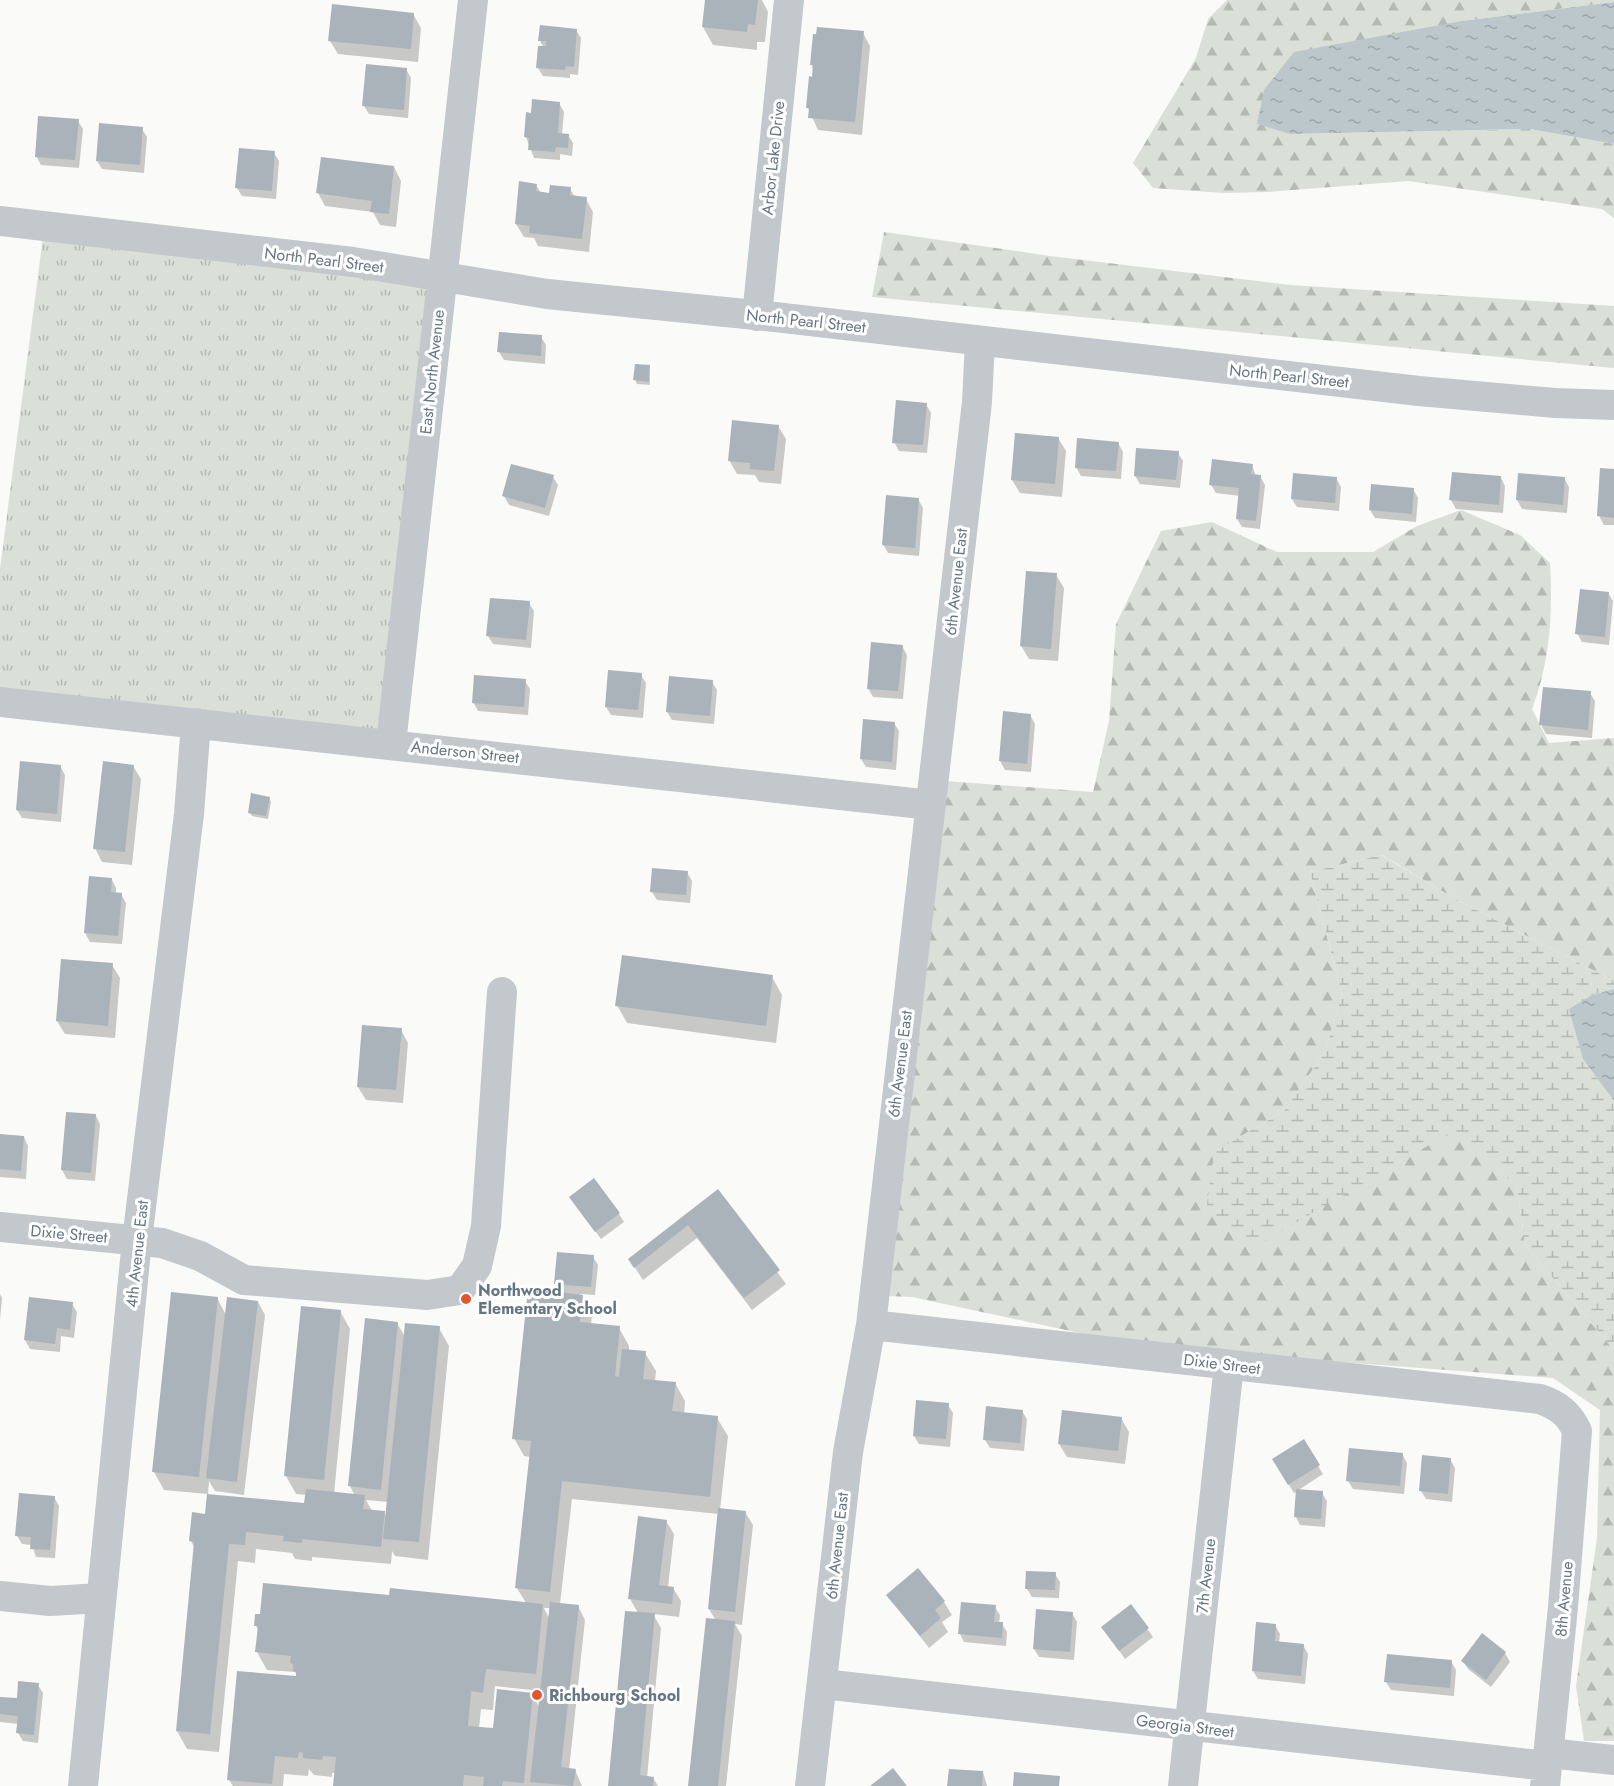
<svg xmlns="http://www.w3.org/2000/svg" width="1614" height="1786" viewBox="0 0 1614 1786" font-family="Jost,sans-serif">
<defs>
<pattern id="forest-firs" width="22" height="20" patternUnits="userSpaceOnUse" patternTransform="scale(1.5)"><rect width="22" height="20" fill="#dadfd7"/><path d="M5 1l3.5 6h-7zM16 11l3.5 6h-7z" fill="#b4b9b4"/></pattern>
<pattern id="wetland-marsh" width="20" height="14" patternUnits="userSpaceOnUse" patternTransform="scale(1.5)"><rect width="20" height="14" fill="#dadfd7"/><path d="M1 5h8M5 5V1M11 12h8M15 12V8" fill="none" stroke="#b4b9b4"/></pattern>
<pattern id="park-tufts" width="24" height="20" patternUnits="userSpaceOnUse" patternTransform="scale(1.5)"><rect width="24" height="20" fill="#dadfd7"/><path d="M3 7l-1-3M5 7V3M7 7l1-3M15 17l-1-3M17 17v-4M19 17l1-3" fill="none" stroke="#b4b9b4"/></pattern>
<pattern id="water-ripples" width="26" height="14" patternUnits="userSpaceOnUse" patternTransform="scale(1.5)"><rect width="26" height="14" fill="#bbc7cb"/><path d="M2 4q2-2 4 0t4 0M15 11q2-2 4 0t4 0" fill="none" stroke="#9ca6aa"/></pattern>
</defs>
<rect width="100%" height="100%" fill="#fafaf8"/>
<path fill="url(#forest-firs)" d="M1227 0H1614V2L1462 21 1257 123 1290 134 1530 129 1614 144V218L1602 209 1408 181 1267 192 1224 193 1153 188 1133 163 1196 58 1208 19Z
M884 232 1050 256 1290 285 1614 306V368L872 297Z
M1461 510 1520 535 1550 563C1553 613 1550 662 1532 709L1549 743 1614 738V981L1457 900 1382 855 1310 872 1342 994 1325 1052 1284 1111 1214 1152 1256 1245 1450 1132 1517 1186 1525 1245 1614 1350V1741H1584L1576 1686 1597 1538 1600 1410 1553 1378 1219 1353 1117 1341 912 1297 886 1296 946 781 1093 792 1109 721 1116 624 1161 531 1212 522 1277 552H1373L1417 526Z"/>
<path fill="url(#wetland-marsh)" d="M1381 855 1457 900 1614 981V989L1592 995 1583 1059 1614 1101V1350L1525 1245 1517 1186 1450 1133 1256 1246 1206 1212 1214 1152 1284 1111 1325 1052 1342 994 1310 872Z"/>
<path fill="url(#park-tufts)" d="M43 237 429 285 379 732 0 690V569Z"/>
<path fill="url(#water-ripples)" d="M1614 2V144L1530 129 1290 134 1257 124 1264 90 1294 52 1462 21Z
M1614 989V1101L1583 1059 1569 1009 1592 995Z"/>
<path fill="#0003" fill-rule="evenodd" d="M706 0H762L768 12 765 42H757V50L713 45 703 27Z
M413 14 421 28 418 62 338 54 330 41Z
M576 30 581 38 578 75 570 74V78L543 76 538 68 544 48 540 41Z
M863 33 870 46 862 135 818 130 808 108 814 79 812 65Z
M406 69 411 78 408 118 369 114 364 106Z
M559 103 564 112 562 134 568 135 573 143 572 156 560 154V160L534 158 526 137 533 114Z
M78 121 83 129 79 168 41 165 36 156Z
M142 129 147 137 144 173 102 169 97 161Z
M274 153 279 161 276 199 242 196 237 188Z
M394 167 401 181 396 227 380 225 373 212 325 206 318 193Z
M536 185 541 193 550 194 570 189 575 197 586 199 593 212 589 252 538 246 534 238 524 237 516 224Z
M541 337 546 345 545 364 504 360 499 352Z
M649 367 650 385 637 384 635 380Z
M926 404 931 413 927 453 899 451 894 442Z
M778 426 786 439 781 484 759 482 755 475 737 474 729 460Z
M1058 438 1066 451 1062 497 1020 493 1012 480Z
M1118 443 1123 452 1121 479 1081 476 1076 467Z
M1178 453 1183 461 1180 488 1140 484 1135 476Z
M1252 465 1256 476H1260L1265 485 1260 529 1242 527 1237 519 1240 496 1216 493 1211 485Z
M1614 470V525H1604L1599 516Z
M553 477 558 485 549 516 509 505 504 496Z
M1336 478 1341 487 1339 511 1297 507 1292 499Z
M1501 478 1505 486 1503 513 1456 509 1451 500Z
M1564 478 1569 487 1567 513 1522 509 1517 500Z
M1413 489 1418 498 1416 522 1375 518 1370 510Z
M918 499 923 508 919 556 888 553 883 544Z
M1056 575 1064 588 1058 661 1029 659 1021 646Z
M1608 593 1613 601 1609 645 1582 642 1577 633Z
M529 603 534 611 531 648 493 644 488 636Z
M902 646 907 655 903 699 873 697 868 688Z
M641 675 646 683 643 718 611 715 606 707Z
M525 681 530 689 528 715 478 711 473 702Z
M712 682 717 690 714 724 672 720 667 712Z
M1590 693 1595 701 1592 738 1546 734 1541 725Z
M1030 715 1035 724 1031 772 1005 770 1000 761Z
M894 723 899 731 896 770 866 767 861 759Z
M60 766 65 775 61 822 22 818 17 810Z
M133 766 141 779 132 865 102 862 95 848Z
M269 798 271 802 268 819 252 816 249 812Z
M687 872 692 881 690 903 657 900 652 892Z
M112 880 116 888V894H121L126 903 122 944 90 942 85 933Z
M112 965 120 978 115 1038 65 1034 57 1021Z
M772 977 782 995 776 1043 627 1023 617 1005Z
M401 1030 408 1043 403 1103 366 1100 358 1087Z
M68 1113 96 1116 100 1124 95 1181 67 1179 62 1170Z
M0 1135 24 1137 28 1146 26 1179 0 1177Z
M718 1191 786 1284 752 1310 697 1238 643 1280 630 1260Z
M576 1206 619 1214 624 1222 601 1239Z
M593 1257 598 1265 595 1295 580 1294 592 1314 591 1325 619 1328 629 1346V1351L645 1353 656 1371 655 1381 675 1383 685 1401 684 1414 717 1418 728 1436 720 1510 745 1512 753 1525 742 1625 735 1624 742 1636 726 1786H689L716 1621 709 1609 719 1514 572 1499 560 1604 578 1606 585 1620 569 1770H575L582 1786H335L336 1773H332V1777L314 1775 309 1769 308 1776 284 1774 283 1786H233L229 1780 299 1678 295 1672 267 1670 257 1652 259 1632 256 1626 390 1597 526 1603 517 1588 530 1457 524 1456 514 1438 562 1294 556 1283ZM544 1608H550L549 1618ZM495 1686 541 1691 540 1708 532 1695 494 1730 479 1728 481 1709 493 1710Z
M0 1294 2 1298 0 1320Z
M217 1298 226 1315 258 1302 265 1315 244 1495 215 1491 209 1481 208 1494 164 1490 154 1472Z
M72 1304 77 1312 74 1338 61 1336 60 1352 30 1349 25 1340Z
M340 1311 350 1329 334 1494 355 1496 350 1486 397 1323 405 1337 439 1328 449 1346 428 1560 395 1556 392 1551 391 1564 312 1557V1561L295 1559 292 1553 256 1549 255 1563 238 1561 219 1752 187 1749 177 1731 195 1549 191 1541 206 1515 305 1505 307 1495 296 1494 286 1476ZM366 1500 388 1502 387 1518 384 1512 372 1511Z
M948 1405 953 1413 950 1447 919 1444 914 1436Z
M1022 1411 1027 1419 1024 1451 990 1448 985 1440Z
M1121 1418 1129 1432 1125 1464 1067 1457 1059 1444Z
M1303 1441 1323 1474 1294 1493 1274 1460Z
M1402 1454 1407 1463 1404 1494 1353 1489 1348 1481Z
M1450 1459 1455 1468 1452 1502 1426 1499 1421 1491Z
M1322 1493 1327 1501 1325 1527 1300 1525 1296 1517Z
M54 1497 59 1506 55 1558 36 1557 32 1545 22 1544 17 1536Z
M666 1521 674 1534 668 1587 673 1588 681 1601 679 1617 653 1614 661 1628 647 1778H653L658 1786H610L638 1613 630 1599Z
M1055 1574 1060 1582 1059 1598 1032 1597 1027 1589Z
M888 1595 944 1602 952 1615 942 1622 948 1632 929 1648Z
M1131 1606 1153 1637 1125 1659 1103 1627Z
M995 1607 1000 1615 999 1624H1002L1007 1632 1006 1646 964 1642 960 1634Z
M1072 1613 1077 1622 1074 1660 1039 1657 1034 1649Z
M1275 1625 1280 1634 1279 1643 1303 1645 1308 1654 1305 1684 1258 1679 1253 1671Z
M1505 1653 1510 1662 1491 1687 1468 1669 1463 1661Z
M1451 1661 1456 1670 1454 1696 1391 1690 1386 1682Z
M38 1685 43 1693 38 1743 23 1741 18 1733 19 1724 0 1722V1698L18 1700Z
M983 1772 987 1786H949Z"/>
<path fill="#aab3b9" d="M705 0H758L755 25 748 24 747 32 702 27Z
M332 4 414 13 411 49 328 41Z
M540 25 577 29 574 67 566 66 565 70 536 68 538 46H546V41H538Z
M817 27 864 31 855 122 808 118 809 108H806L809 76 812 77 813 65H810L813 34H816Z
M366 64 407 68 404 110 362 106Z
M532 99 560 102 558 133 569 134 568 148 556 147 555 152 528 150 529 138 524 137 526 112 531 113Z
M38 116 79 119 75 160 35 157Z
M99 123 143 127 140 165 96 161Z
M239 148 275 151 272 191 235 188Z
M321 157 394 166 389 214 370 212 372 201 316 193Z
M519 181 537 184 536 191 549 193 550 185 571 187 570 195 587 197 582 239 529 233 530 226 515 224Z
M499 332 542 335 541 356 497 352Z
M635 364 650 365 649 382 633 380Z
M896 400 927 403 923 445 892 443Z
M732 420 779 425 774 471 750 469V463L728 461Z
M1015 433 1059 437 1055 484 1011 480Z
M1077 438 1119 442 1116 471 1075 468Z
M1136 448 1179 451 1176 480 1134 476Z
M1212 459 1253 464 1251 474 1261 475 1256 521 1236 519 1239 488 1209 485Z
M511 464 554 475 545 508 502 496Z
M1600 468 1614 469V518L1597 516Z
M1452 472 1501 476 1499 505 1449 500Z
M1293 473 1337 477 1335 503 1291 499Z
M1518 473 1565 477 1563 505 1516 500Z
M1371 484 1414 488 1412 514 1369 510Z
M886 495 919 498 915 548 882 545Z
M1026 571 1057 573 1051 649 1020 646Z
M1580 589 1609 592 1605 637 1575 634Z
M490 598 530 601 526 640 486 636Z
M871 642 903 645 898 691 867 689Z
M608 670 642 673 638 710 605 707Z
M474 675 526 679 524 707 472 703Z
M669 676 713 680 710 716 666 712Z
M1543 687 1591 691 1588 730 1539 725Z
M1003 711 1031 714 1027 764 999 761Z
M863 719 895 722 892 762 860 759Z
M20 761 61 765 57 814 16 810Z
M103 761 134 765 125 852 93 849Z
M251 793 270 797 266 816 248 813Z
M652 868 688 871 686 895 650 892Z
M89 876 112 878 111 892 122 893 118 936 84 933Z
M622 955 773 975 766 1026 615 1006Z
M61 959 113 963 108 1026 56 1021Z
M362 1025 402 1028 396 1090 357 1087Z
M66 1112 96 1114 91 1173 61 1170Z
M0 1134 24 1136 21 1171 0 1169Z
M594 1178 620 1213 595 1232 569 1197Z
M718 1189 780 1270 744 1298 688 1225 634 1268 628 1259Z
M557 1252 594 1255 591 1287 554 1284Z
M528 1289 583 1295 580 1322 620 1326 615 1376 619 1377 622 1349 646 1351 643 1379 676 1382 672 1411 718 1416 710 1497 562 1481 550 1592 515 1588 531 1441 512 1439Z
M171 1292 218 1297 199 1477 152 1472Z
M29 1297 73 1302 70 1330 57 1328 55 1344 24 1340Z
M227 1297 258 1301 237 1482 206 1478Z
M301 1306 341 1310 324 1480 284 1476Z
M365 1318 398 1322 381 1490 348 1486Z
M405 1323 440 1326 419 1542 383 1539Z
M916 1400 949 1403 946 1439 913 1436Z
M986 1406 1023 1410 1020 1443 983 1440Z
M1062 1410 1122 1417 1118 1451 1058 1444Z
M1304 1439 1320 1465 1288 1485 1272 1459Z
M1349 1448 1403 1453 1400 1486 1346 1481Z
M1422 1455 1451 1458 1448 1494 1419 1491Z
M306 1489 365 1495 363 1509 385 1511 381 1547 302 1539V1543L283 1541 284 1536 246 1532 245 1545 229 1544 210 1734 176 1731 194 1542 189 1541 192 1512 205 1514 207 1494 304 1503Z
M1296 1489 1323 1491 1321 1519 1294 1517Z
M19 1493 55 1496 50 1550 30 1549 31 1537 15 1536Z
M718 1508 746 1511 735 1612 708 1609Z
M638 1516 667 1520 659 1585 674 1587 672 1604 628 1599Z
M918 1568 945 1601 935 1610 941 1618 920 1636 886 1595Z
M1026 1571 1056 1572 1055 1590 1025 1589Z
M263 1583 389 1595 390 1588 543 1604 536 1674 486 1669 483 1693 471 1691 468 1726 493 1728 497 1689 533 1693 524 1783 503 1781 502 1786H483L484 1777 464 1775 463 1786H333L336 1757 323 1756 322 1760 303 1758V1753L299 1752 298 1758 275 1756 272 1784 227 1780 237 1671 296 1676V1672L293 1671V1664L290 1663 291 1656 255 1652 258 1626H254L255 1614H260Z
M550 1602 579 1605 561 1767 576 1769 573 1786 530 1782Z
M961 1602 996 1605 994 1622H1003L1002 1638 958 1634Z
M1131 1604 1149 1628 1119 1651 1101 1627Z
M1036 1609 1073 1612 1070 1652 1033 1649Z
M625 1611 655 1613 640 1775 654 1777 653 1786H608Z
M706 1618 735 1621 718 1786H688Z
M1256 1622 1276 1624 1275 1641 1304 1644 1301 1676 1252 1671Z
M1482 1633 1506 1652 1486 1680 1461 1661Z
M1387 1654 1452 1660 1450 1688 1384 1682Z
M18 1681 39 1683 34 1735 16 1733 18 1716 0 1714V1697L17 1698Z
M893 1768 907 1786H870Z
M949 1769 983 1771 982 1786H947Z
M1014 1772 1060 1776 1059 1786H1013Z"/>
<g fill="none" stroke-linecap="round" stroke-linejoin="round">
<path stroke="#c3c8cc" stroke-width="30" d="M0 221 353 262 547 294 775 317 1419 391 1555 403 1614 405
M757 316 789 0
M0 702 931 805
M391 744 473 0
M0 1227 162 1243 200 1256 244 1280 427 1295 460 1290 477 1266 486 1226 502 992
M871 1325 1540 1399C1557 1405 1569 1413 1577 1431L1563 1607 1545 1786
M0 1596 50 1601 101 1598
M823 1684 1547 1766
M1549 1753 1614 1760
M83 1786 137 1240 189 814 196 723
M810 1786 848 1452 871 1325 977 402 980 341
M1183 1786 1229 1365"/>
</g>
<g fill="#e4572e" stroke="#fff" stroke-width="2">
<circle cx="466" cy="1299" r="6"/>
<circle cx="537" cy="1695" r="6"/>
</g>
<g text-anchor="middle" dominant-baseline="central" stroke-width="6" stroke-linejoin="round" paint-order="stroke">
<g font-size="16" fill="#657683" stroke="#fff">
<text transform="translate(773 158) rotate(-84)">Arbor Lake Drive</text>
<text transform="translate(324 260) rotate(7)">North Pearl Street</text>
<text transform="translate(806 321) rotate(6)">North Pearl Street</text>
<text transform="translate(432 372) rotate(-84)">East North Avenue</text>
<text transform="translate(1289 376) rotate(6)">North Pearl Street</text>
<text transform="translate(956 582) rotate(-84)">6th Avenue East</text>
<text transform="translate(465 752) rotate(6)">Anderson Street</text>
<text transform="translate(900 1064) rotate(-83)">6th Avenue East</text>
<text transform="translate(69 1234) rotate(5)">Dixie Street</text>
<text transform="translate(137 1254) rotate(-84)">4th Avenue East</text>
<text transform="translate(1222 1364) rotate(7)">Dixie Street</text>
<text transform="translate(837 1546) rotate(-84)">6th Avenue East</text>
<text transform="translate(1206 1576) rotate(-84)">7th Avenue</text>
<text transform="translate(1564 1599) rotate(-85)">8th Avenue</text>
<text transform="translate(1185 1726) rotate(7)">Georgia Street</text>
</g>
<g font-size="16" font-weight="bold" fill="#657683" stroke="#fff" text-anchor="start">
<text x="478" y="1290">Northwood<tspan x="478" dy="18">Elementary School</tspan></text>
<text x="549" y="1695">Richbourg School</text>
</g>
</g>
</svg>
